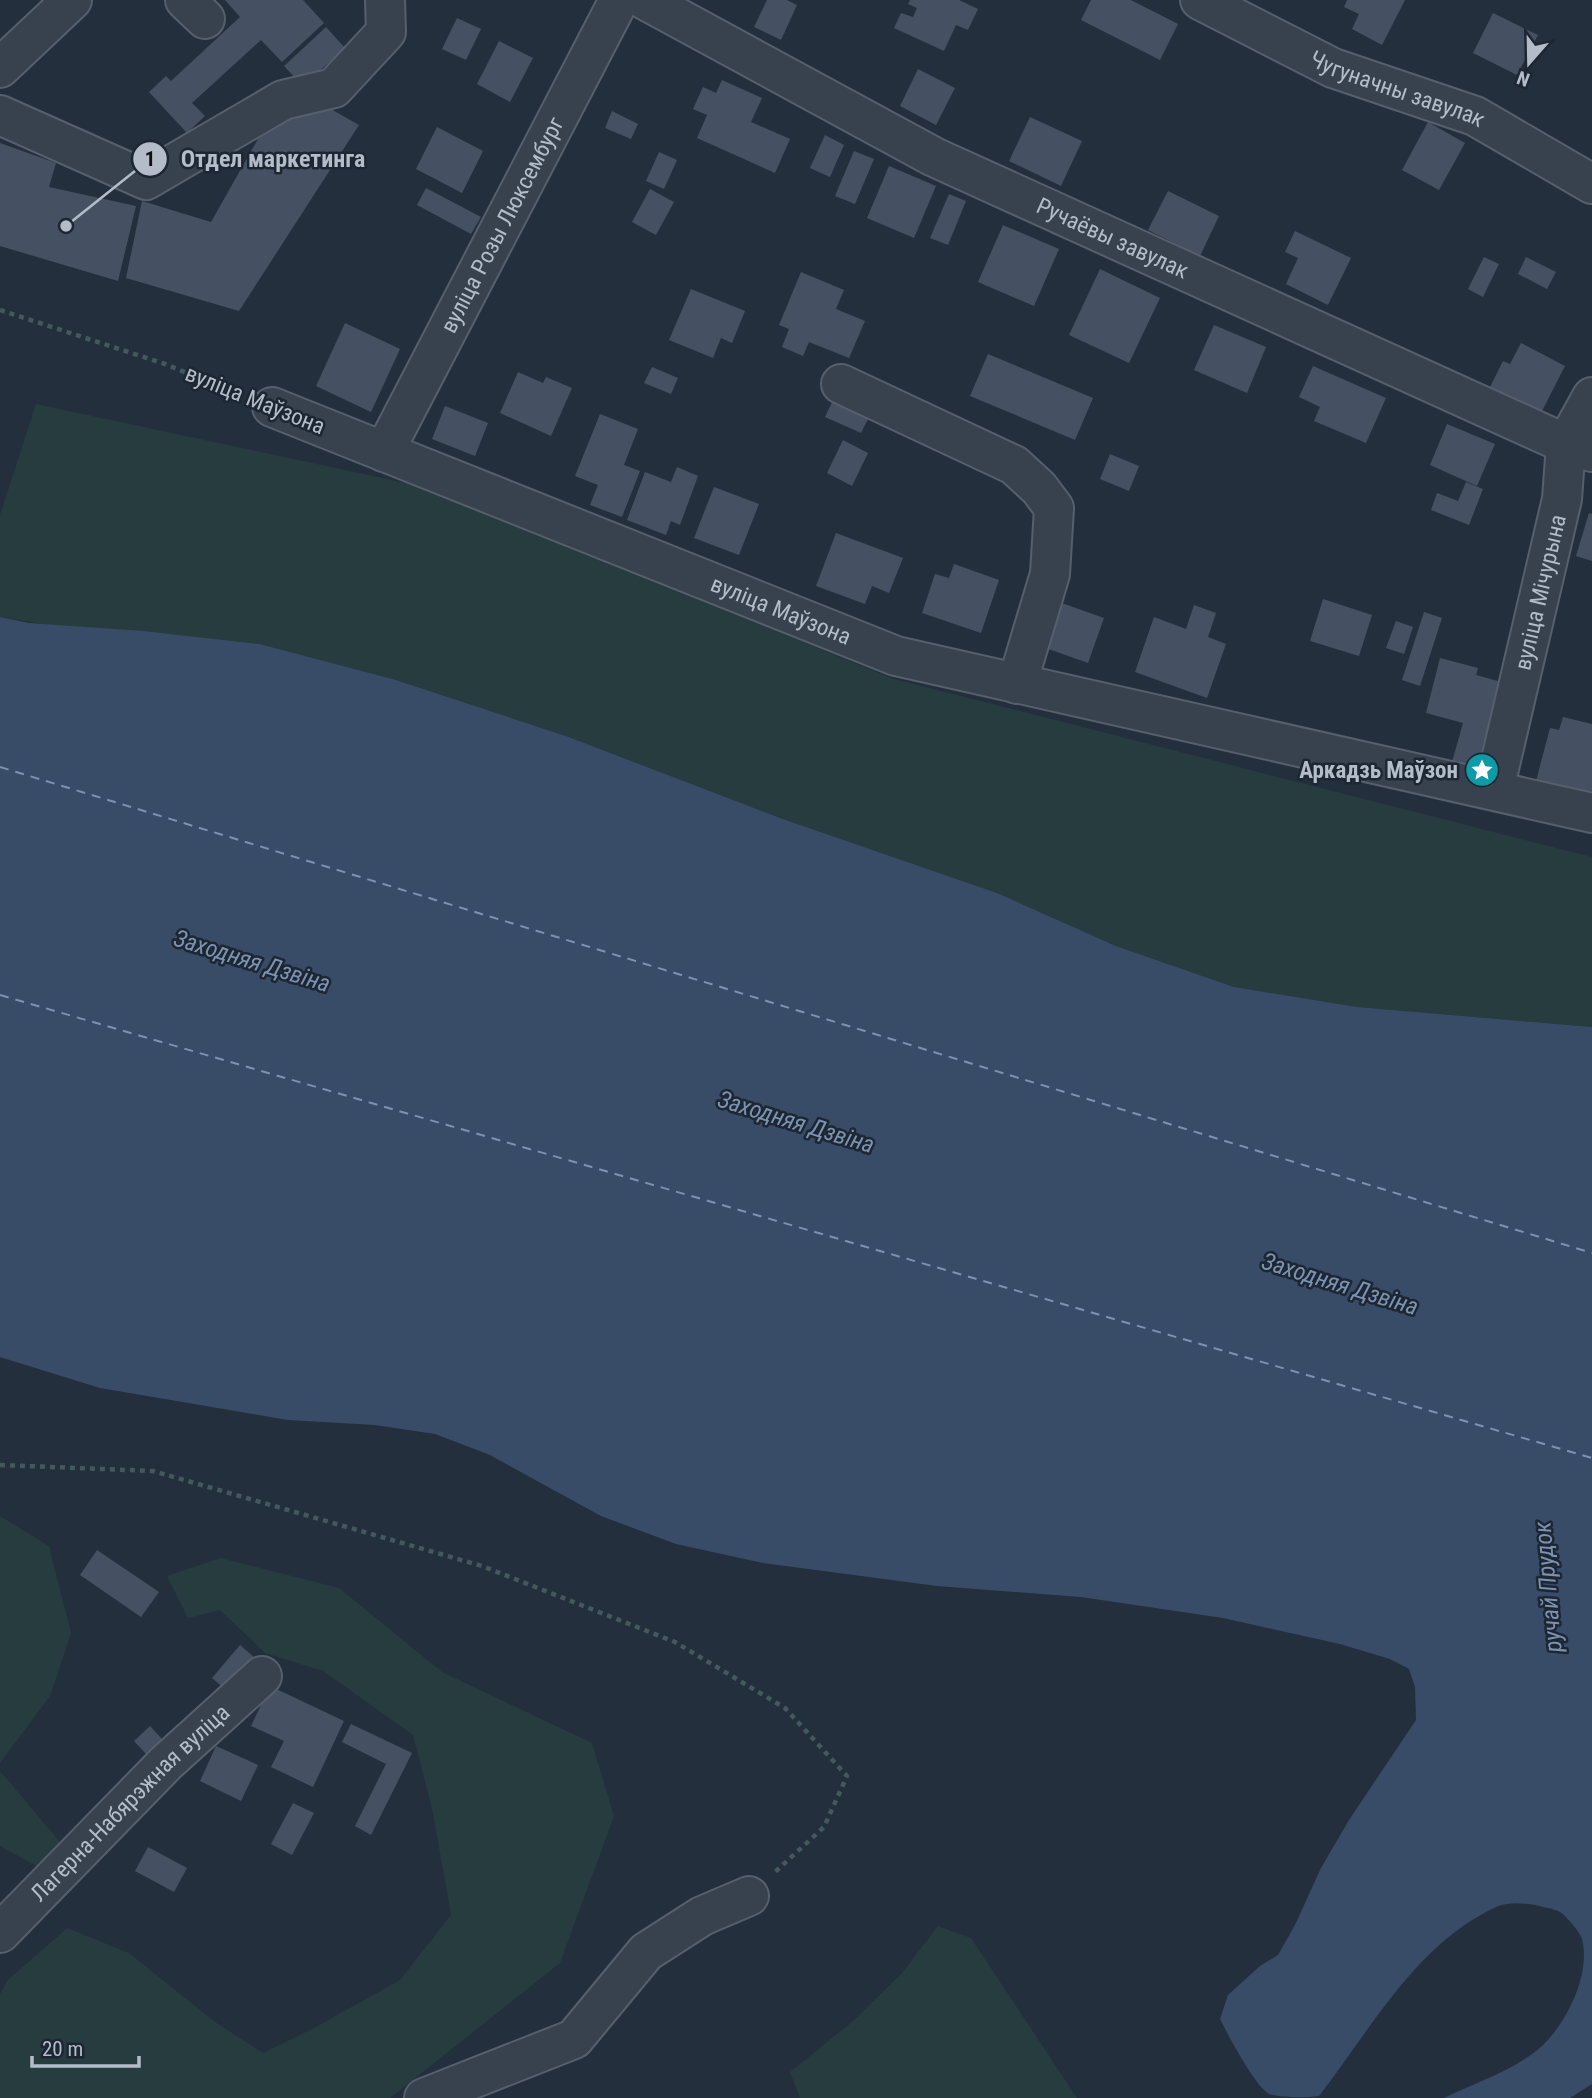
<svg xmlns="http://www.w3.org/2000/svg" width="1592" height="2098" viewBox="0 0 1592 2098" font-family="'Roboto Condensed',sans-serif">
<rect width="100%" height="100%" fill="#242f3e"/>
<path fill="#263c3f" d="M36 404 415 485 894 679 1592 857V1027L1357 1007 1234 987 1116 946 997 893 780 818 566 736 396 680 0 617V515Z
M0 1516 49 1546 71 1633 50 1696 0 1763Z
M221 1558 339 1588 442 1672 592 1743 614 1816 560 1963 390 2098H0V1994L8 1980 67 1928 129 1953 215 2022 263 2053 314 2028 400 1980 451 1915 433 1813 413 1735 323 1671 265 1653 220 1610 188 1618 167 1576Z
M0 1771 65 1848 40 1868 0 1846Z
M938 1926 971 1938 1077 2098H800L790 2072 852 2022 902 1973Z"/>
<path fill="#394c67" d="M0 617 29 623 143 631 259 644 396 680 566 736 780 818 997 893 1116 946 1234 987 1357 1007 1592 1027V2084L1570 2098H1444C1476 2082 1516 2070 1543 2045 1567 2022 1591 1974 1582 1939 1580 1932 1568 1919 1563 1914 1558 1910 1549 1908 1543 1907 1530 1903 1508 1901 1496 1907 1416 1944 1371 2029 1319 2096 1304 2098 1282 2098 1269 2094 1255 2086 1228 2035 1220 2019L1228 1995 1260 1966 1278 1955 1295 1925 1321 1868 1349 1820 1416 1720 1415 1687 1409 1669 1390 1659 1340 1644 1223 1618 1081 1597 937 1586 763 1563 676 1544 601 1516 490 1455 435 1434 375 1425 288 1420 100 1388 0 1357Z"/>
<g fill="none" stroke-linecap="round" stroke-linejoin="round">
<path stroke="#7c92b1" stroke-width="2" stroke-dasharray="9 7" stroke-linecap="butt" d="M0 767 1592 1253
M0 995 1592 1458"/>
</g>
<path fill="#455162" d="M225 0H303L324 23 282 62 261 40 192 103 205 116 187 133 149 92 166 76 171 81 240 17Z
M767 0H787L797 5 781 40 754 27Z
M910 0H959L978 9 968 30 956 25 944 51 894 28 901 13 913 17 917 8 908 4Z
M1091 0H1131L1178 24 1160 60 1081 20Z
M1347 0H1405L1382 45 1352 29 1359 14 1344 7Z
M1493 13 1538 35 1517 75 1473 53Z
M457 18 481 29 466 60 442 49Z
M326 27 345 48 303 86 284 66Z
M499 41 533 58 510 102 477 84Z
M918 69 955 88 936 125 900 106Z
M722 80 762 98 751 122 790 139 775 173 697 138 707 115 693 109 703 87 716 93Z
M315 100 359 125 239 311 126 278 142 201 211 222 262 132Z
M612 111 638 124 631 139 605 128Z
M1030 117 1082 141 1061 186 1009 161Z
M1428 122 1465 143 1439 190 1402 170Z
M437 127 483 151 462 193 416 169Z
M825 135 844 145 830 177 810 168Z
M0 143 56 163 49 187 136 206 118 281 0 246Z
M854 151 874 159 855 204 835 196Z
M659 152 677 160 664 189 646 181Z
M889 166 936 186 914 238 867 218Z
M426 188 481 217 471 234 417 205Z
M650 189 674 202 656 235 632 222Z
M1168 191 1219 216 1200 256 1148 230Z
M949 194 966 201 948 245 930 238Z
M1003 225 1059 249 1034 306 978 282Z
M1295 231 1351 258 1328 305 1286 284 1298 258 1285 252Z
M1484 257 1499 264 1483 297 1468 289Z
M1526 257 1556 272 1547 289 1518 274Z
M1100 269 1160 298 1129 363 1069 335Z
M801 272 844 290 836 309 865 321 849 358 809 342 803 356 782 347 789 329 779 325Z
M691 289 745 311 732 343 721 338 713 358 669 340Z
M345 323 400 349 371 412 316 386Z
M1214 325 1266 347 1247 393 1194 370Z
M1521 343 1565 366 1541 413 1490 387 1503 361 1510 364Z
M988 354 1093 398 1075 440 970 396Z
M1313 366 1386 398 1366 443 1314 421 1320 407 1299 397Z
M652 367 678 378 671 394 644 383Z
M518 372 543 383 546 377 572 388 551 436 500 413Z
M835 396 871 413 861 433 825 417Z
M445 406 488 423 475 456 432 439Z
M600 414 638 429 624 465 640 471 622 517 590 505 598 485 575 476Z
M1447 424 1495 444 1477 486 1430 465Z
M843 440 868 453 852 486 827 473Z
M1110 454 1139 466 1129 491 1100 479Z
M677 467 698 476 680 525 671 521 666 535 627 520 645 472 671 482Z
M1466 482 1483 489 1469 525 1431 510 1437 493 1458 501Z
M714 487 759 504 739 555 694 538Z
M1589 513 1592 514V561L1576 556Z
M836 533 903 558 889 593 872 586 865 604 816 586Z
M954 564 999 580 981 633 922 613 935 574 949 578Z
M1323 599 1372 615 1359 656 1310 641Z
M1056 601 1104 618 1088 663 1040 646Z
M1194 605 1216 613 1208 637 1226 644 1207 698 1135 672 1154 617 1186 629Z
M1424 612 1442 618 1420 686 1402 680Z
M1396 621 1413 627 1404 654 1386 648Z
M1440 658 1478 668 1476 675 1512 685 1488 772 1452 762 1463 723 1426 713Z
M1563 717 1592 724V795L1536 781 1550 728 1559 730Z
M97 1550 159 1592 141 1617 80 1575Z
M240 1645 255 1658 227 1691 212 1678Z
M270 1686 344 1721 313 1787 271 1767 284 1741 251 1726Z
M351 1724 412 1753 371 1835 355 1826 386 1764 342 1742Z
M150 1726 162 1739 146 1754 134 1741Z
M216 1746 258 1765 241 1801 200 1781Z
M293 1803 314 1813 292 1855 271 1844Z
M148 1847 187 1868 174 1892 135 1871Z"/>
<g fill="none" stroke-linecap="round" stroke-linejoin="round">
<g stroke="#565f6c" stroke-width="42">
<g id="minor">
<path d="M185 0 205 19"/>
<path id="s1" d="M645 0 934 157 1566 444 1592 452"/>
<path id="s2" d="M1200 0 1333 68 1475 116 1592 184"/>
<path d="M0 68 72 0"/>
<path d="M0 115 146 180 283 100 334 88 386 32 385 0"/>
<path d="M841 384 1014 465 1039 488 1054 508 1050 574 1017 684"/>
<path id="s3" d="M272 407 896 656 1592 813"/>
<path id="s4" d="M384 452 619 0"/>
<path id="s5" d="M1494 790 1562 499 1566 444 1592 397"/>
<path id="s6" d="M0 1933 166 1763 262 1676"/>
<path d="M424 2098 574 2039 646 1952 702 1916 749 1896"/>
</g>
</g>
<path stroke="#44595c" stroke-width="4.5" stroke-dasharray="5 5" stroke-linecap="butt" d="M0 310 165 364 238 394
M0 1465 153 1471 482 1566 675 1642 785 1708 847 1776 824 1827 775 1872"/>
<use href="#minor" stroke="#38414e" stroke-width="38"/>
</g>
<defs>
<g id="sight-disc" transform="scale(1.75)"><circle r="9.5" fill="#0f9aa8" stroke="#1d2633"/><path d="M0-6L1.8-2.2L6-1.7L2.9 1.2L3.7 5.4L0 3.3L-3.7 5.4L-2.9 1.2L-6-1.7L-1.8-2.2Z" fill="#fff"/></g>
</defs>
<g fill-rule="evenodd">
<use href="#sight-disc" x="1482" y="770"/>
</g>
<g text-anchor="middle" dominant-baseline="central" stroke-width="5" stroke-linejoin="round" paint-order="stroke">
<g font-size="23" fill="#b4bcc9" stroke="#1d2633">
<text stroke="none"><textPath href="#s2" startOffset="217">Чугуначны завулак</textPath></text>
<text stroke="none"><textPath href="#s4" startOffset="256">вуліца Розы Люксембург</textPath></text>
<text stroke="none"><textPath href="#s1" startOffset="525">Ручаёвы завулак</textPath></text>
<text transform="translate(255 400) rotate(22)">вуліца Маўзона</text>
<text stroke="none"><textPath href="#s5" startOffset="203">вуліца Мічурына</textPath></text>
<text stroke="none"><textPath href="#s3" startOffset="548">вуліца Маўзона</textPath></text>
<text stroke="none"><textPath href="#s6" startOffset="184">Лагерна-Набярэжная вуліца</textPath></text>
</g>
<g font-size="23" font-weight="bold" fill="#b4bcc9" stroke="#1d2633" text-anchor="end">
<text x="1458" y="770">Аркадзь Маўзон</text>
</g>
<g font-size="24" font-style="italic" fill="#7c92b1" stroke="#1d2633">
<text transform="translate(252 961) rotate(17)">Заходняя Дзвіна</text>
<text transform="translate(796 1122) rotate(17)">Заходняя Дзвіна</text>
<text transform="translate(1340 1284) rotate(17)">Заходняя Дзвіна</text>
<text transform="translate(1548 1587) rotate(-95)">ручай Прудок</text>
</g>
</g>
<path fill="none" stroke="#b4bcc9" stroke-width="2.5" d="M66 226L150 159"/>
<g fill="#b4bcc9" stroke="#1d2633" stroke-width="2.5">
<circle cx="66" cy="226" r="7"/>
<circle cx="150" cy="159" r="18"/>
</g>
<g font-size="21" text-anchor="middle" font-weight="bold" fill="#111">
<text x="150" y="166">1</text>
</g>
<g font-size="24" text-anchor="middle" font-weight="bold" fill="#b4bcc9" stroke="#1d2633" stroke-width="5" stroke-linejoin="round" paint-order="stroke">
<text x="273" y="167">Отдел маркетинга</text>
</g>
<g transform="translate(1529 63) rotate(200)" stroke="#1d2633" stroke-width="5" paint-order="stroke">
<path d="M0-5L12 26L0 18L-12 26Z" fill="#b4bcc9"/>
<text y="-10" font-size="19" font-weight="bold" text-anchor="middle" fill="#b4bcc9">N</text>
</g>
<path d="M32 2056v10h107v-10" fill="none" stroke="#b4bcc9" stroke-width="3.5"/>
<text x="42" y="2056" font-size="21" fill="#b4bcc9" stroke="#1d2633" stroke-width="5" paint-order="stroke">20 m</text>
</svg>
